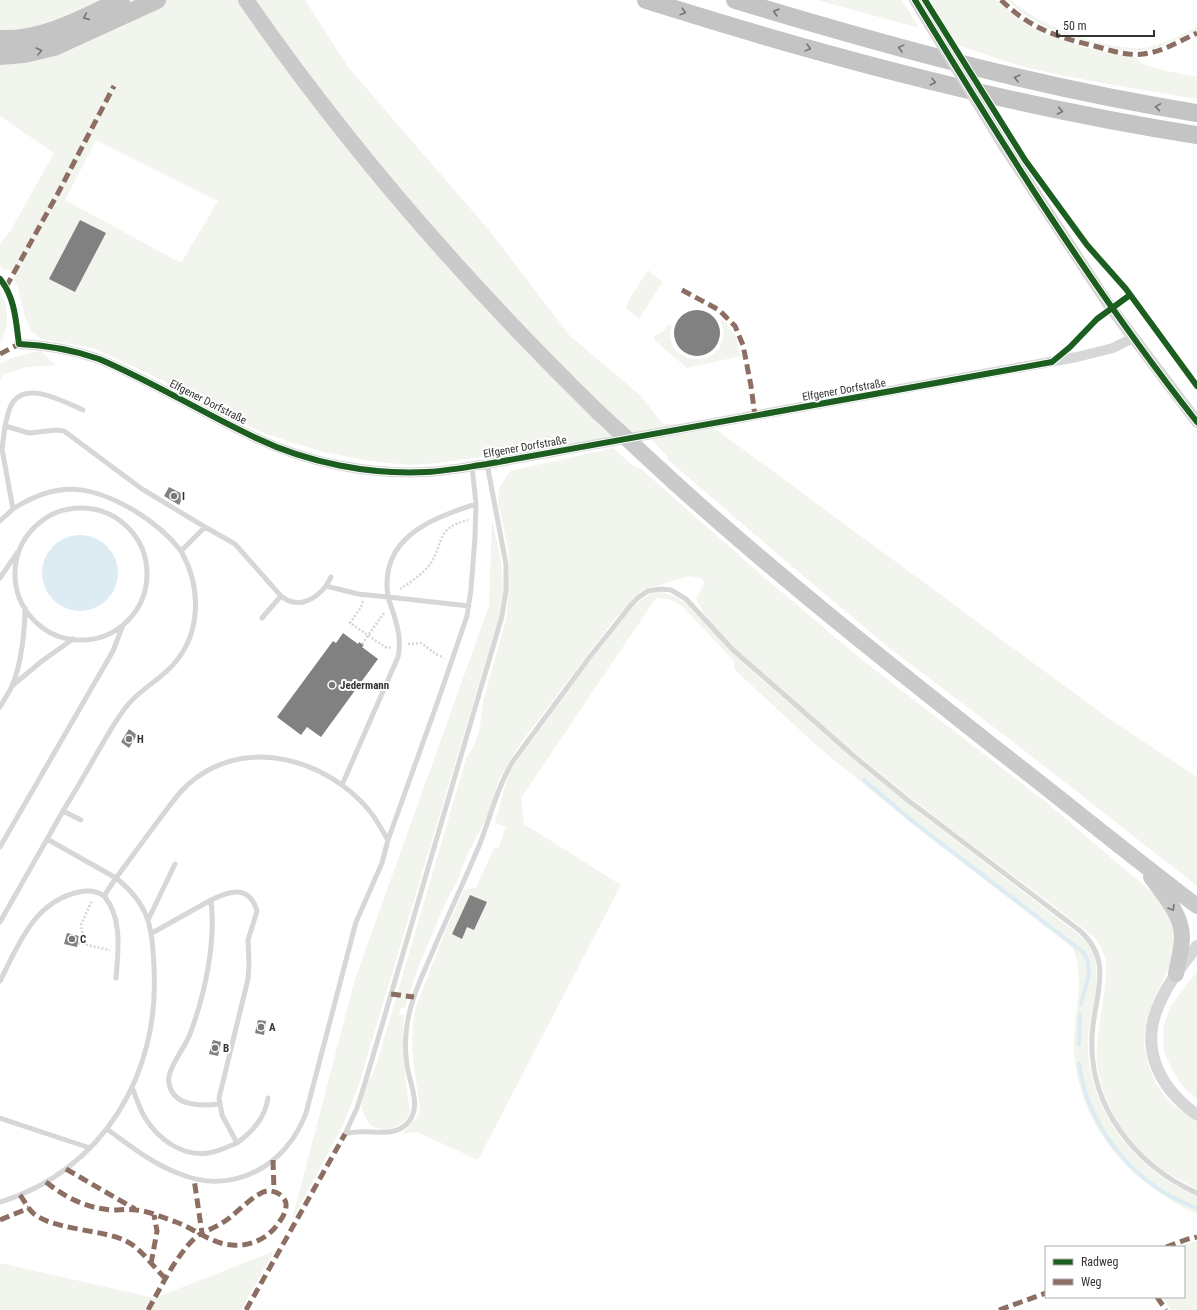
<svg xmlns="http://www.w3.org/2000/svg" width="1197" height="1310" viewBox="0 0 1197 1310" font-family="'Roboto Condensed',sans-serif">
<rect width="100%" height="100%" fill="#fff"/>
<path fill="#f1f5ed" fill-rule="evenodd" d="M0 0H305L348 67 488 229 570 336 640 395 663 424 710 425 1108 718 1197 777V886L1025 751 892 650 795 569 667 459 668 457 651 439 704 426 438 463 409 465 371 461 323 452 263 433 156 377 93 348 41 339 31 331 25 317 18 288 10 269 5 270 0 267V244L11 230 54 153 0 116ZM96 140 218 201 181 263 65 200Z
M817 0H902L919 28Z
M929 0H997C1026 28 1050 38 1089 48 1105 52 1120 56 1137 57L1140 63 1158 69 1197 77V99C1141 89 1084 81 1029 68 1003 61 979 52 954 44Z
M1007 0H1011C1041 27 1109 53 1149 47 1165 44 1182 34 1197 27V30C1183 36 1167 45 1152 49 1119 56 1060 36 1031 19 1023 14 1015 7 1007 0Z
M648 270 663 282 639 319 626 308 630 298Z
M0 290C9 305 10 328 0 343Z
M723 320 735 335 741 356 687 368 654 340V337L665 330 669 324 672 326C671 329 670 332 670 335 671 363 714 368 722 342 725 335 723 328 721 321Z
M41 351 55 365 27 367 4 374 0 379V364C12 357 27 353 41 351Z
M613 448 633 466 640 468 758 572 861 659 1047 803 1155 895 1174 920 1175 953 1151 1008 1145 1031 1144 1045 1149 1067 1155 1082 1163 1094 1172 1104 1197 1123V1189C1182 1181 1166 1173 1152 1163 1123 1139 1102 1101 1097 1064 1095 1048 1099 1031 1101 1015 1103 1000 1110 965 1103 952 1101 946 1097 941 1093 936 1039 894 983 854 929 812 880 774 832 734 785 693 757 668 711 632 696 599L705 583 701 578 689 576 643 590 613 621 520 744 499 779 488 815 468 853 458 879 446 902 419 965 405 1008H400L399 1015H404C401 1050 405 1078 410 1112 406 1125 385 1135 372 1126 369 1124 366 1119 365 1116 363 1113 361 1108 362 1104 362 1094 372 1075 376 1066L466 759 474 745 480 728 483 702 507 616 509 567 508 548 498 503 499 488 510 471Z
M492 519 501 561 503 586 500 613 359 1084 343 1125 292 1220 355 979 489 606Z
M659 592 665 593 675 597 686 603 736 657 846 753 930 821 1079 935C1083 939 1088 943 1091 948 1105 975 1089 1013 1088 1041 1086 1093 1118 1146 1160 1176 1171 1184 1184 1190 1197 1196V1214C1125 1181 1071 1117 1074 1035 1076 1007 1084 975 1073 948L916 827 817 746 734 669V661L682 606C673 600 667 598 656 598L521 798 524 824 621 885 478 1160 417 1132 402 1134 419 1115 420 1107C415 1072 407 1039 417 1004L447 927 464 890 476 888 494 848 498 849 506 827 495 823 508 775 519 758 578 677 631 609 644 598 651 594Z
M1197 971V1099L1184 1088 1172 1070 1164 1051 1163 1028 1170 1007Z
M1197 1241V1310H1171L1162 1297H1184V1247H1176Z
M274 1251 241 1310H0V1263L155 1298Z"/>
<path fill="#ddebf3" d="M42 573a38 38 0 1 1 76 0a38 38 0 1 1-76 0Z"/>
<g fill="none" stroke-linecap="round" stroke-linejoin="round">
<path stroke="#ddebf3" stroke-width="4" d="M864 780 911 820 1083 952 1088 961 1089 974 1081 1004
M1079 1044 1080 1014
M1079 1064C1082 1078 1084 1092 1090 1105 1110 1153 1149 1191 1197 1208"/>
</g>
<path fill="#818181" d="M80 220 106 233 75 292 49 279Z
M674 333a23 23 0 1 1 46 0a23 23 0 1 1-46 0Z
M169 487 184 495 179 505 164 496Z
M343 633 358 644 359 642 362 644 364 645 362 647 378 659 321 737 307 727 301 735 277 717 333 641 336 643Z
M129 729 137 735 129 748 121 742Z
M470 895 487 902 474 930 467 927 462 939 452 934Z
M67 933 79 936 77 947 64 944Z
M258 1020 266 1021 264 1035 255 1033Z
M213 1040 221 1042 218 1056 209 1054Z"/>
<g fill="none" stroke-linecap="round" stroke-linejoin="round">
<path stroke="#d6d6d6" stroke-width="2.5" stroke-dasharray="2 2" stroke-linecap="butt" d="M400 589C411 582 423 574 431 563 445 540 435 529 468 520
M363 601 361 607 350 623 385 647 392 648
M362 644 384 613
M408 644 421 643 436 654 444 658
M78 943 110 950
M84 945 81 925 92 900"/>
<path stroke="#d7d7d7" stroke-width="5" d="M83 410C64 402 28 381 13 402 8 409 7 419 5 426L29 433 57 430 64 431 142 489 205 527
M5 426 2 449 13 509C58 480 91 485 135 511 153 522 168 534 181 551
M15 574a66 66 0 1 1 132 0a66 66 0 1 1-132 0Z
M0 521 13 509
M0 578 17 553
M326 586 331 577
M262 618 281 596C297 609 314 601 326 586L358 594 388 597C379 538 430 519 476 504
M12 686 42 661 73 639
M0 707C4 700 8 694 11 688 21 668 25 630 25 608
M342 785 398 657C403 636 394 616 388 597L469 606
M81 820 63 811C76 790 88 769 100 748 108 734 116 720 126 707 137 692 156 682 169 669 202 637 202 588 181 551L205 527 235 544 281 596
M0 847 113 651 123 625
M104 896C123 918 118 952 116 978
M149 918 175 864
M0 922 63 811
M152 933 211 900
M0 981C18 946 33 904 75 893 85 890 95 890 104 896L116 878 47 839
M132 1087C136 1097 139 1107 144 1116 157 1138 181 1157 208 1153 218 1152 227 1147 237 1143L222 1115 219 1098 248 979 249 965 248 940 257 911C249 884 229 891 211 900 216 943 205 994 190 1034 185 1048 166 1070 169 1083 173 1107 201 1106 219 1104
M0 1118 90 1148
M107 1129C130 1146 153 1164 180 1174 234 1196 287 1165 306 1113L356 922 382 863 388 840 439 698 467 616 471 589 475 537 476 504 472 466
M345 1134C366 1126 395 1142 410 1120 421 1104 409 1082 407 1065 405 1052 405 1038 407 1025 410 1002 420 981 429 960 445 922 463 884 479 846 490 819 499 780 516 757L589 658 631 605 639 597 648 591 661 589 671 590 686 599 733 650 855 757 909 801 1079 930C1116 962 1093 997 1092 1038 1089 1107 1136 1166 1197 1193
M345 1134 357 1108 365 1083 502 616 506 590V564L487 464
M237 1143C253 1131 265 1118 268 1098
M0 1202C104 1170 160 1073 154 968 152 927 150 905 116 878 130 859 144 840 158 821 170 806 180 789 196 778 251 737 327 761 368 809 376 818 381 829 388 840"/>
<path stroke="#d7d7d7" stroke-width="10" d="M19 344C47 345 73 350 99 359 153 382 203 413 256 438 308 463 370 475 427 472 447 471 467 467 487 464L1077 357 1113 348 1133 338"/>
<path stroke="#d7d7d7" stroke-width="12" d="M1004 146 1111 308 1197 422
M1197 946C1184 963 1170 980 1161 1000 1138 1046 1158 1087 1197 1115"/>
<path stroke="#cacaca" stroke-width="16" d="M246 0C349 149 469 286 598 412
M676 484C779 577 889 664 998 750 1065 802 1130 855 1197 906
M1151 877C1163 894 1182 914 1182 937 1182 949 1178 962 1176 974"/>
<path stroke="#c4c4c4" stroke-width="18" d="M646 0C826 57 1010 106 1197 135
M735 0C887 46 1040 88 1197 113
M0 39C43 41 83 18 121 0
M0 56 24 54 54 47 157 0"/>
<path stroke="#d7d7d7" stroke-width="12" d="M915 0 1004 146"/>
<path stroke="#cacaca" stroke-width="16" d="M598 412 676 484"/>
<path stroke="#8d6e63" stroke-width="5" stroke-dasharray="10 5" stroke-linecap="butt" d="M1001 0C1032 30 1058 37 1098 47 1113 51 1128 56 1143 54 1162 52 1180 41 1197 33
M6 287 57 195 114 86
M682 290 719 310 735 326 743 345 751 386 755 416
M0 354 19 344V341
M391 994 414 997
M273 1160 274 1191
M66 1169 135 1209
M46 1182C66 1198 86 1208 112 1210 120 1210 128 1209 136 1210 149 1211 164 1218 176 1222 195 1229 212 1244 232 1245 249 1247 267 1239 277 1225 281 1220 286 1213 286 1206 287 1197 276 1190 267 1191 255 1193 239 1211 228 1219 220 1225 211 1229 202 1233
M20 1195C24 1200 27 1207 32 1212 50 1230 102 1229 126 1241 142 1249 153 1267 166 1279
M0 1220 29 1208
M1166 1247 1188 1239 1197 1237
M151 1264 157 1231 154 1215
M1157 1297 1166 1310
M148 1310C160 1289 181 1245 202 1233L194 1179
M246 1310 345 1134
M999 1310 1046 1293"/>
<g stroke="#fff" stroke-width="8">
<path id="cycleway" d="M915 0C1003 145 1092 289 1197 422
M925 0 1025 160 1087 245 1126 289 1197 386
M0 279C15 297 16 322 19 344 47 345 73 350 99 359 153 382 203 413 256 438 308 463 370 475 427 472 447 471 467 467 487 464L1052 362 1070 347 1097 319 1130 295"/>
</g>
<use href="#cycleway" stroke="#1b5e20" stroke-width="6"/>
</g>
<defs><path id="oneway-chevron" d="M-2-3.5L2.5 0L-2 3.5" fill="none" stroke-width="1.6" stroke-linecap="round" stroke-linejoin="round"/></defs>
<g stroke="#747474">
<use href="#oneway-chevron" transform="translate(683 12) rotate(17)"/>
<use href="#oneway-chevron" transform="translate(776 12) rotate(-164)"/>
<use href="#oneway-chevron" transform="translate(86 17) rotate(156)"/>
<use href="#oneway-chevron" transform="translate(808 48) rotate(15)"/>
<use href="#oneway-chevron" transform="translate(901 48) rotate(-165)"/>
<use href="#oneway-chevron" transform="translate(39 51) rotate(-14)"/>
<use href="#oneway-chevron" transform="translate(1017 78) rotate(-166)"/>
<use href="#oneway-chevron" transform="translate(933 82) rotate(14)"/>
<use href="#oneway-chevron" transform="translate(1158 107) rotate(-171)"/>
<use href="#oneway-chevron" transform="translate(1060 111) rotate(12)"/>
</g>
<use stroke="#777" href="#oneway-chevron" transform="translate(1172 908) rotate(59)"/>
<g fill="#7a7a7a" stroke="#fff" stroke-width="1.5">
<circle cx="174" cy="496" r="4"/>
<circle cx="332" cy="685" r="4"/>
<circle cx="129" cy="739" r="4"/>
<circle cx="72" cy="939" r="4"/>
<circle cx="261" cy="1027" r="4"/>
<circle cx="215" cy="1048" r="4"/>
</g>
<g text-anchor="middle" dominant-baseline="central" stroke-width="4" stroke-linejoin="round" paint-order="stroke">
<g font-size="11" fill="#333" stroke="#fff">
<text transform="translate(844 390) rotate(-10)">Elfgener Dorfstraße</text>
<text transform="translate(208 402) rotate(27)">Elfgener Dorfstraße</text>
<text transform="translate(525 447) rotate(-10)">Elfgener Dorfstraße</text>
</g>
<g font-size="11" font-weight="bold" fill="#333" stroke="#fff" text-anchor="start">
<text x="182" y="496">I</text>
<text x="340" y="685">Jedermann</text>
<text x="137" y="739">H</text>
<text x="80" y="939">C</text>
<text x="269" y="1027">A</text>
<text x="223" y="1048">B</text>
</g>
</g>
<rect x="1045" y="1246" width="140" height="52" fill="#ffffff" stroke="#adadad"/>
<rect x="1053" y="1259" width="20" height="6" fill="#1b5e20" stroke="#adadad"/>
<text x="1081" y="1266" font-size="12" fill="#333333">Radweg</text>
<rect x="1053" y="1279" width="20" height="6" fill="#8d6e63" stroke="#adadad"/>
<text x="1081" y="1286" font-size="12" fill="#333333">Weg</text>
<path d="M1057 30v6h97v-6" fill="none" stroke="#333333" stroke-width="2"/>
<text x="1063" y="30" font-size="12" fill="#333333" stroke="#ffffff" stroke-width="3" paint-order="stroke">50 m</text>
</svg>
